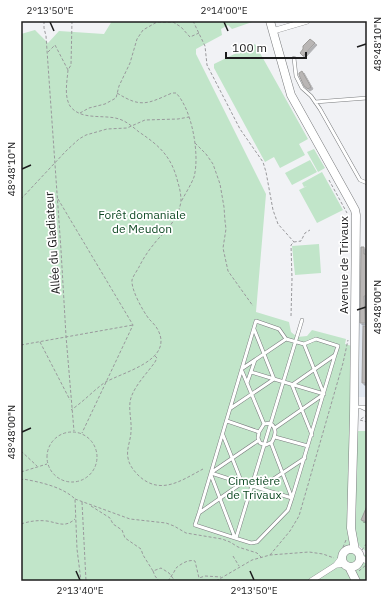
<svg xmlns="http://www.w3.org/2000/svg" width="388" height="602" viewBox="0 0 388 602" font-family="'IBM Plex Sans',sans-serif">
<defs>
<filter id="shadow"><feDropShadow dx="2" dy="2" stdDeviation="0" flood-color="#0004"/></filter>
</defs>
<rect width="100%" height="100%" fill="#f1f2f5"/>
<path fill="#e1e7f0" d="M359 247H364V254H367V397H358Z"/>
<path fill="#c1e5c9" d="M112 21H255L232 29 228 25 221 29 222 35 196 49V54L266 194 256 312 289 322 291 332 297 337 307 336 312 330 346 339 345 344 352 346 355 543 362 554 367 555V581H21V34L35 30 48 43 59 31 104 34Z
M255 44 308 139 299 144 305 155 280 168 274 157 265 162 214 68V64Z
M314 149 325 168 318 172 307 152Z
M310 160 317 172 292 185 285 173Z
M322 172 343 210 317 223 299 190 307 186 304 187 302 183Z
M319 244 321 273 295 275 292 246Z
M357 431H367V552L360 547 355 538Z"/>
<path fill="#b9b6b5" stroke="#9e9c9a" filter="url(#shadow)" d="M310 39 315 43 303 56 300 53 303 49V46Z
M302 71 311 87 308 89 304 86 299 75V73Z
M361 247H364V254H367V296H364L365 323H360Z
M363 326H367V383H362Z
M367 506V522L361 520Z"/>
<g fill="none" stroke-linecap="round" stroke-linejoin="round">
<g stroke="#7a7c7e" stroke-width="4">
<path id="lane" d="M294 58 296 76 302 88 311 96 320 109 360 180 367 183
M315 102 367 98
M286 339 279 329 256 321 199 513 242 483 292 498 335 355 292 385 312 435
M304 344 316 339 338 346 335 355
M243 368 286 339 304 344 324 394
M242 371 264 424
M251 372 274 379 254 329
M247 383 255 360
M355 407H367
M361 407 367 410
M231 408 274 379 324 394
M227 421 259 432 264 424 270 423C277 428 276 435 272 442L266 445 260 443 258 438 259 432
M275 428 324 394
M223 435 242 483
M275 437 308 446
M212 472 259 440
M211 473 242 483
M211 475 235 538 251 543 257 542 288 510 292 498 271 443
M260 488 305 458
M199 513 195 525 235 538
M236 538 302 320"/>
</g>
<g stroke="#7a7c7e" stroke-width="6">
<path id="street" d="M273 31 307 21
M360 557 367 561
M336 565 344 564
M311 581 336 565 342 557"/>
</g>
<g stroke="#7a7c7e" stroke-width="9">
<path id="secondary" d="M270 21 291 95 349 199 355 210 356 215 354 415 351 528 355 550
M342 558a9 9 0 1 1 18 0a9 9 0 1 1-18 0Z
M349 567 356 581"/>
</g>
<path stroke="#99999c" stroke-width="1" stroke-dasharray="3 2" stroke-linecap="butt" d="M44 21V28L46 36 61 250 66 336 74 431
M193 21 205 46 207 65 240 129 263 162 266 172 273 210 278 224 294 242
M48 52 55 45 68 70 71 65 72 21
M68 70C67 82 64 96 70 106 81 121 104 114 119 119 126 121 133 127 139 132 160 146 172 157 178 183 180 189 181 195 181 201 180 212 170 228 162 235 159 238 156 241 154 244 148 251 143 259 139 267 137 271 133 276 132 280 131 290 143 311 149 319 152 322 156 326 158 330 174 361 122 372 104 383 93 391 83 402 71 410
M117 93C141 108 147 104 172 93H176C192 109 200 155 194 177 191 185 185 194 181 202
M80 113 89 108 105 104 116 98 119 86 130 63 137 39 143 30 157 22H173L181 27 190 37 199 33
M195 143 206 154 213 164 220 184 224 207 225 221 226 229 223 248 228 271 253 306
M329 180 347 213
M21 199 66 151 79 139 86 135 107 129 127 128 145 120 178 119 189 117
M58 199 133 325 82 433
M291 316 292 279 291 245 294 242 301 241 305 233 310 230
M40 342 70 400
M21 345 133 325
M155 356 157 358 155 362C148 372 137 383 132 395 127 406 132 419 131 431 131 440 126 449 128 458 129 465 134 471 139 476 161 496 182 480 203 469
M361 419 367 415
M360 420 367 422
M47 457a25 25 0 1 1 50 0a25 25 0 1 1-50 0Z
M21 451 37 466
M21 472 47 464
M21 481 23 479C40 482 63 487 75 499L77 549 81 581
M75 499 130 519 166 523 174 526 186 533 222 539 230 542 238 547 257 553 262 558
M82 502 86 581
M91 506 110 518 113 524 122 530 125 538 141 549 143 555 153 571 161 568 169 573 175 581
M21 524C30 521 38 520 47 521 59 523 65 528 75 519
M362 550 367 543
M341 552 346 540
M270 555 290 531 299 516 343 363 348 340
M233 556 239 566
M153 571 155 576 159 581
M359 571 366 565
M168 581 174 572 176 568C181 564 188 559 195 561L199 578 205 576 221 577
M216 581 252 560 270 555 309 552 323 554 334 558"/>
<use href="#lane" stroke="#fff" stroke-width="3"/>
<use href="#street" stroke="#fff" stroke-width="5.5"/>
<use href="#secondary" stroke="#fff" stroke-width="8"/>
</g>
<path fill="none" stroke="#1c1c1d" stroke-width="1.5" d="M50 22 54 31M224 22 228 31M357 47 366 44M22 169 31 165M357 310 366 307M22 432 31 428M76 571 80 580M250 571 254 580"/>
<g text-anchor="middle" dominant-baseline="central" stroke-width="3.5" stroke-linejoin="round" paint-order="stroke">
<g font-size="12" fill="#104a25" stroke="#fff">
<text x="142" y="214">Forêt domaniale<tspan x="142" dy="14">de Meudon</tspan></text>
<text x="254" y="480">Cimetière<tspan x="254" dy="14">de Trivaux</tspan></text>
</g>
<g font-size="12" fill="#1c1c1d" stroke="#fff">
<text transform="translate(52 243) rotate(-94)">Allée du Gladiateur</text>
<text transform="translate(343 265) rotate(-90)">Avenue de Trivaux</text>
</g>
</g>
<rect width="388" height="602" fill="none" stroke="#ffffff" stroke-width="44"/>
<path d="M226 52v6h80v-6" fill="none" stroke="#1c1c1d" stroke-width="2"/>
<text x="232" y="52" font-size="12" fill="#1c1c1d" stroke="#ffffff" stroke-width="3" paint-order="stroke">100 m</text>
<rect x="22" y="22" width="344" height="558" fill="none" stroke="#1c1c1d" stroke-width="1.5"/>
<g font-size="10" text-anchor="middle" fill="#1c1c1d">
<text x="50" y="14">2°13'50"E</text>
<text x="224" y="14">2°14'00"E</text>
<text transform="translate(377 44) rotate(-90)" y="4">48°48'10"N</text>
<text transform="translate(11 169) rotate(-90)" y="4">48°48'10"N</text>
<text transform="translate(377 307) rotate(-90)" y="4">48°48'00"N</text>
<text transform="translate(11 432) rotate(-90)" y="4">48°48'00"N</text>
<text x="80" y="594">2°13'40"E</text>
<text x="254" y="594">2°13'50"E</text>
</g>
</svg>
